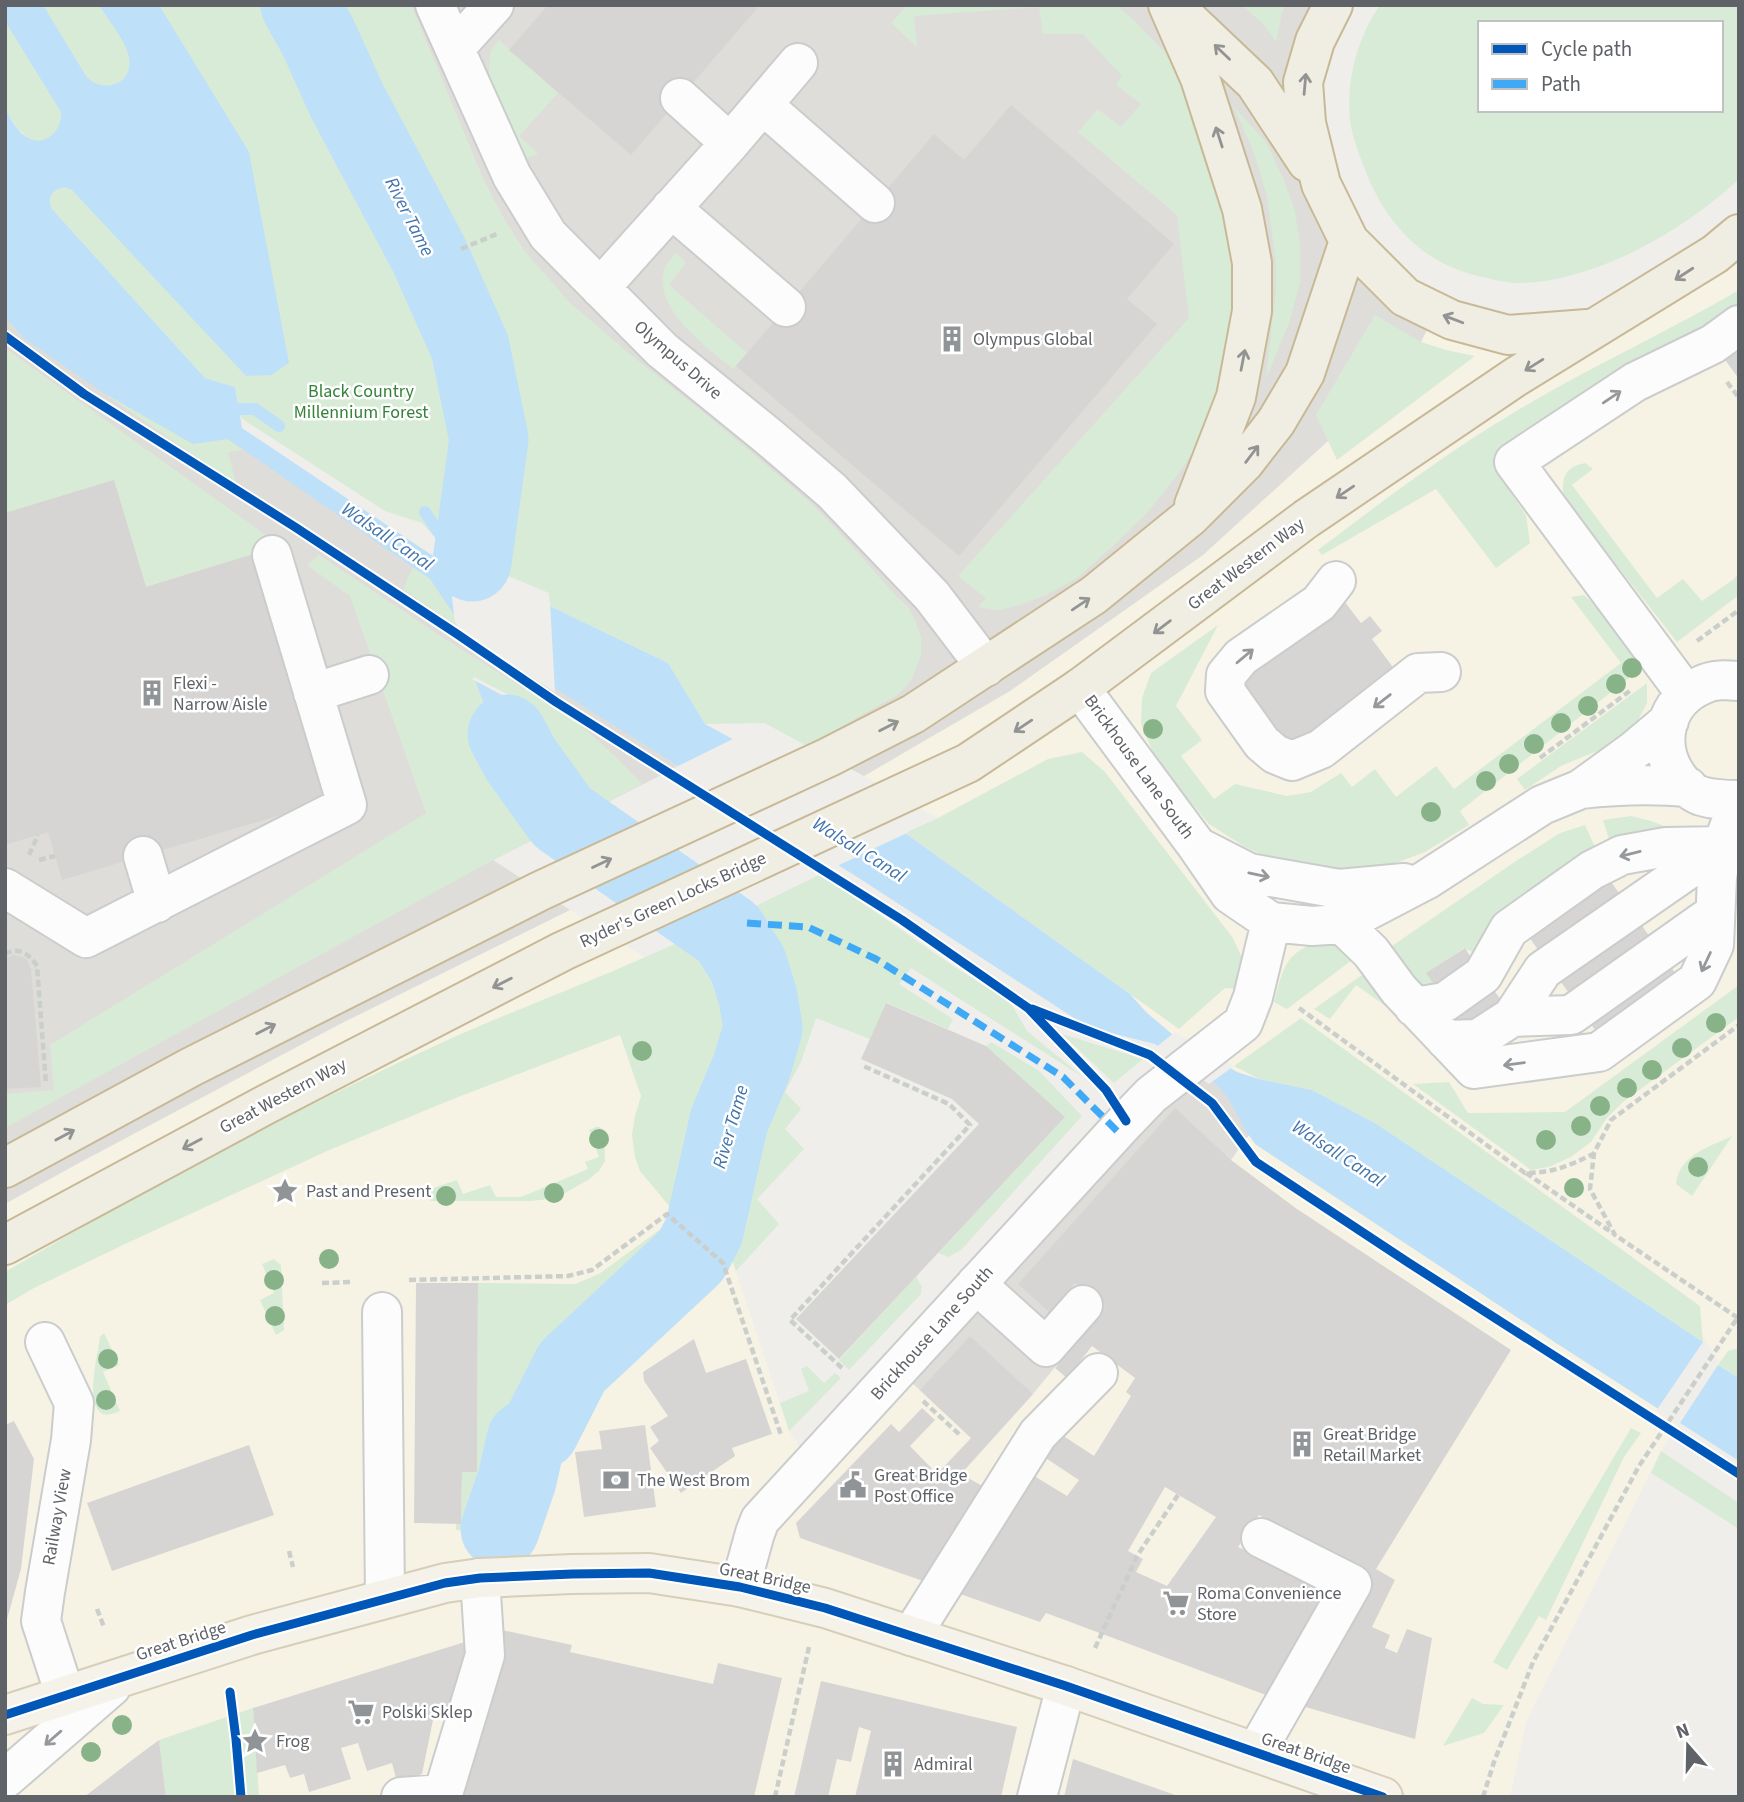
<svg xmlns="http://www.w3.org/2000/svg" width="1744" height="1802" viewBox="0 0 1744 1802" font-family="'Source Sans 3',sans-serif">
<rect width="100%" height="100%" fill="#efeeea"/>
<path fill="#f7f3e4" d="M1739 234V1418L1700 1393 1661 1451 1526 1722 1510 1797H259L253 1709 159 1740 166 1797H5V1204L79 1163 339 1025 570 910 644 957 690 1008 635 1116 632 1135 635 1157 670 1207 731 1257 789 1431 811 1464 898 1370 1105 1306 1268 1109 864 853 938 818 864 776 1010 691 1203 555 1328 441 1436 312 1592 329Z"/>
<path fill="#dfddda" d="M411 5H1333L1315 41 1321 184 1436 312 1421 342 1328 441 1203 555 1010 691 864 776 765 723 522 248 501 214 482 177Z
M5 255 17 276 705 753 493 860 570 910 338 1025 79 1163 5 1204Z
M1194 1062 1268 1109 1231 1160 1105 1306 1033 1394 983 1449 898 1370Z"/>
<path fill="#d8ebd6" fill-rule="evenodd" d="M5 5H411L482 177 501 214 522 248 569 302 626 351 713 420 812 504 851 545 895 595 908 607 915 620 921 637V656L912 679 899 694 807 746 765 723 705 724 668 663 550 606 549 593 447 551 422 523 385 511 241 418 235 387 205 378 52 209 49 202 50 195 28 138 18 129 5 109Z
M907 5H1116L1134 20 1165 53 1183 79 1236 217 1241 330 1195 449 1176 477 1147 513 1112 547 1077 578 1048 594 1020 605 998 610 978 607 986 598 958 576 1189 318 1177 215 1078 132 1098 109 1121 127 1141 104 1116 85 1122 76 1083 34H1043L1039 7 914 16 917 47 891 23Z
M1242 5H1285L1282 12 1276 42 1265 26Z
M1380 5H1739V179C1684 231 1590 285 1513 283 1504 282 1495 280 1487 278 1422 266 1383 221 1362 162 1357 149 1352 134 1350 121 1346 81 1357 38 1380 5ZM1480 23H1721V110H1480Z
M499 40 558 93 519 136 538 154 528 158 519 154 488 88 489 66 491 50Z
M1234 107 1266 142 1283 178 1295 211 1300 246V282L1289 323 1266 378 1276 290V263L1267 196 1254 153Z
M676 253 686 262 669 285 747 353 733 369C708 348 653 309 664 271 665 265 672 258 676 253Z
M1739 290V315L1502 461 1499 476 1526 515 1530 543 1496 568 1436 489 1322 555 1318 550C1379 504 1440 457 1505 418 1581 371 1662 335 1739 290Z
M1375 315 1421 342 1446 350 1475 356 1337 460 1316 415Z
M5 348 274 541 257 553 146 587 114 480 5 513Z
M102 392 193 444 227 439 243 450 228 452 236 484Z
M1585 463 1593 469 1572 485 1657 598 1683 579 1702 601 1734 579 1739 573V595L1677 642 1564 498C1561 479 1564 467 1585 463Z
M319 555 445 639 576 721 616 757 642 784 493 860 5 1128V1094L54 1090 50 1045 426 813 350 596 307 565Z
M413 566 430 579 466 632 403 589Z
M1584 595 1596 606 1643 667 1460 811 1469 825 1425 852 1385 867 1352 872 1278 862 1245 847 1209 824 1178 787 1152 750 1141 724 1142 698 1151 673 1218 625 1176 706 1202 740 1181 756 1214 799 1235 784 1287 796 1311 792 1341 773 1352 787 1375 769 1396 797 1436 766 1454 789 1621 663 1571 597Z
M1647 683V703L1637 722 1619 742 1561 766 1525 790 1517 779Z
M1082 752 1105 772 1233 938 1246 967 1238 989 1225 988 1179 1029 905 833 938 818 1048 759Z
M1631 816 1651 821 1677 831 1611 846 1603 820Z
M1585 825 1595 847 1501 910 1483 957 1464 948 1427 973 1438 990 1424 994 1386 950 1516 861 1560 833Z
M821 874 950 964 1010 1002 1027 1031 1083 1077 911 968 899 984 953 1019 948 1029 887 1003 870 1039 816 1018 801 1062 785 1092 801 1109 785 1129 804 1149 757 1199 779 1224 736 1271 731 1257 670 1207 640 1171 635 1157 632 1135 635 1116 641 1096 620 1035 453 1099 327 1151 123 1245 34 1288 5 1305V1272C150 1187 299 1107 452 1038 515 1010 580 986 643 958 703 932 762 903 821 874Z
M1324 941 1343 946 1356 957 1287 1009 1274 1002C1284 966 1285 951 1324 941Z
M1366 972 1387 1007 1356 985 1330 1019 1314 1009Z
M1739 985V1017L1623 1102 1607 1118 1591 1142 1571 1157 1549 1167 1531 1170 1413 1084 1449 1082 1468 1113 1565 1112Z
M1301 1018 1700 1306 1703 1342 1375 1123 1312 1090 1259 1079 1234 1066Z
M1062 1034 1143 1059 1114 1083Z
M991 1042 1039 1071 1082 1116 961 1250 948 1257 938 1253 1064 1118 986 1046Z
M596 1127H600L604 1130 605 1161 599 1171 588 1180 565 1193 549 1199 531 1201H431L423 1196 424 1191 457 1180 463 1194 490 1185 496 1197H521L588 1169 585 1162 599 1157 589 1130Z
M1732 1136 1692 1196 1676 1184C1679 1155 1709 1147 1732 1136Z
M666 1225 715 1267 717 1276 677 1290 604 1360 530 1519 531 1528 456 1530V1524H461L462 1472 477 1471 478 1283 575 1284 599 1274Z
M274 1259 281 1265 284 1330 276 1335 260 1300 274 1293 262 1264Z
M916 1276 922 1287 921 1294 849 1370 839 1360Z
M104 1333 119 1365 103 1372 120 1411C115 1413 109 1416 103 1414 84 1407 98 1354 100 1337Z
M1739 1348V1378L1718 1365 1728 1351Z
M807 1366 824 1383 835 1373 841 1378 789 1431 780 1403 809 1391 801 1369Z
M1631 1428 1641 1433 1624 1457 1546 1620 1539 1616 1507 1670 1493 1662Z
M1661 1451 1739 1503V1529L1651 1473Z
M1472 1698 1483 1704 1504 1705 1484 1733 1443 1746Z
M253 1708 259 1797H166L159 1740Z"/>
<path fill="#bfe0f9" d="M5 5H43L86 76C103 95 134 84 129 57 127 43 107 18 99 5H159L249 152 289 363 271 375 246 376 72 190 65 187C53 189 46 197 52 209L205 378 235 387 242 428 439 560H455L668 663 705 724 905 833 1130 994 1146 1012 1172 1034 1237 1072 1259 1079 1312 1090 1375 1123 1703 1342 1718 1365 1739 1378V1461L1556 1343 1255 1144 1246 1131 1228 1098 1218 1086 1155 1044 1095 1029 1071 1016 851 873 678 766 466 632 430 579 228 439 193 444 102 392 25 339 5 317V109C11 118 16 130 25 136 43 149 63 131 61 112L5 21Z
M475 680 530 710 529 758 578 817 563 825 513 765 494 730Z"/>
<path fill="#efeeea" d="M447 557H457L550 602 555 692 463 634 455 622Z
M474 677 532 707 533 712 472 679Z
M737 737 909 832 835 867 674 768Z
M1175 1032 1234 1066 1209 1084 1155 1048Z
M1703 1337 1720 1362 1678 1426 1656 1411 1703 1342Z"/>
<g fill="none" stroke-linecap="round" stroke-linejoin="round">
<path stroke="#bfe0f9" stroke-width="12" d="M239 409H255L279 426
M425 512 445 542V560"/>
<path stroke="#bfe0f9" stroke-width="79" d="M300 5 318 37 347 101 429 255 470 347 489 439 472 562
M500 1529 517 1480 526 1440 540 1430 572 1367 691 1256 704 1231 729 1121 752 1066 763 1028 758 997 748 965 728 933 562 817 521 760 507 734"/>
</g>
<path fill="#d6d5d3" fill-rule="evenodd" d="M548 5H760L631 155 509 50Z
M1011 105 1174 244 1127 299 1157 324 959 556 736 366 934 134 964 160Z
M1739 346V379L1723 357Z
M114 480 146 587 257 553 331 800 62 880 48 832 5 845V513Z
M1341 597 1361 623 1370 616 1382 631 1372 639 1395 670 1292 748 1273 723 1262 732 1242 704 1252 696 1237 676Z
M1595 859 1690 994 1610 1051 1514 916Z
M1465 948 1476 965 1438 990 1426 973Z
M13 955 23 957 27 960 31 969 41 1087 5 1089V959Z
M1491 986 1503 1003 1465 1029 1453 1011Z
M886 1003 986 1046 1065 1117 839 1359 796 1319 979 1124 952 1099 861 1059Z
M1175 1108 1231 1160 1297 1209 1511 1350 1376 1569 1395 1580 1372 1627 1390 1635 1385 1648 1397 1653 1407 1629 1432 1638 1415 1739 1292 1703 1368 1581 1259 1515 1238 1547 1333 1590 1274 1698 1046 1613 1040 1622 800 1538 796 1523 891 1424 899 1432 922 1408 935 1420 910 1446 937 1474 971 1438 920 1390 970 1336 1033 1394 961 1474 993 1492 1026 1471 1067 1496 1079 1480 1044 1457 1059 1433 1094 1456 1131 1396 1126 1392 1135 1378 1092 1346 1067 1378 1055 1368 1105 1306 1075 1283 1049 1312 1018 1284ZM1165 1487 1216 1517 1167 1586 1136 1572 1143 1559 1128 1551Z
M416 1283H478L477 1472H462L461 1524 414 1523Z
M694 1339 706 1373 746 1359 772 1434 732 1448 735 1456 681 1493 650 1448 659 1441 650 1427 668 1416 644 1381 643 1372Z
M14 1421 34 1459 21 1569 6 1623 5 1425Z
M645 1425 656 1507 584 1517 575 1452 602 1449 599 1431Z
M249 1445 274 1515 112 1571 87 1503Z
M502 1630 572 1645 570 1652 713 1684 718 1663 782 1678 754 1797H463Z
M468 1641 453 1714 433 1720 422 1774 397 1782 392 1763 367 1771 358 1743 341 1748 351 1779 309 1792 304 1774 290 1778 285 1765 257 1773 253 1708Z
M821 1681 1017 1727 1001 1797H855L871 1731 859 1727 851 1762 837 1759 828 1797H794Z
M159 1740 166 1797H84L136 1757Z
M1073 1759 1178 1796V1797H1064Z"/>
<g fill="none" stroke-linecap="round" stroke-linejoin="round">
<g stroke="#cbcccc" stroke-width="42">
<path id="minor" d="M435 5 512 176 548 235 662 350 769 437 832 491 932 596 986 667
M455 48 494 5
M680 98 730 143
M763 105 875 203
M671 208 786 307
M600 288 730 143 798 63
M1336 581 1319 603 1241 657 1226 675 1225 691 1262 743 1275 754 1292 761 1321 749 1418 673 1441 672
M1739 681C1726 680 1714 679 1702 685 1665 701 1655 744 1677 776 1682 784 1692 793 1701 796 1714 800 1726 800 1739 800
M1080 688 1197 846 1230 894 1271 922 1312 926 1342 924 1426 880 1542 805 1581 789 1632 752 1669 721
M313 693 369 675
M1686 694 1514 462 1635 382 1713 344 1739 325
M1581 789C1617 785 1652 784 1688 787
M1202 849 1249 873 1339 889 1404 883
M143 856 157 903
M5 888 86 938 347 805 272 555
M1342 924 1371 952 1399 990 1474 1069 1599 1052 1697 981 1714 945 1717 878 1722 846 1739 801
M1414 1007 1445 1002 1483 975 1509 929 1592 870 1622 855 1666 847 1722 846
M1512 1017 1543 970 1722 846
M1446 1040 1478 1039 1512 1017 1571 1015 1715 913
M976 1284 1046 1347 1083 1305
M382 1312 385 1598
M45 1342 74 1403 71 1440 45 1592 41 1621 65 1695
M740 1587 755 1533 760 1520 1126 1121 1151 1095 1243 1023 1253 997 1271 922
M911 1636 1038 1434 1098 1373
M1256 1752 1352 1584 1261 1538
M5 1779 111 1687
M401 1797 443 1794 485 1655 480 1578
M1037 1797 1066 1686"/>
</g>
<g stroke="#d7ceb8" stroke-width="42">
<path id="major" d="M5 1715 252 1635 445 1583 480 1578 572 1574 649 1573 740 1587 825 1608 1066 1686 1383 1797"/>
</g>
<g stroke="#c8b996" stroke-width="42">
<path id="highway" d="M1168 5 1200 78 1242 209 1252 263V311L1236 397 1194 505
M1333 5 1315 41 1303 82 1306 123 1321 184 1349 241 1405 297 1452 320 1508 335 1587 329
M1177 9 1255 83 1307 162
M5 1168 191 1067 540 891 829 757 913 714 1094 595 1190 517 1244 463 1276 422 1305 373 1349 241
M5 1245 265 1105 563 951 968 763 1080 688 1306 519 1517 376 1715 254 1739 234"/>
</g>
<path stroke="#cacfcc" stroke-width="4.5" stroke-dasharray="7 3.5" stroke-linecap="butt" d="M461 249 499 233
M1727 382 1739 398
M1697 641 1739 610
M1540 758 1631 690
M29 855 38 835
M39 860 55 856
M5 954C19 946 29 954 37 966L46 1084
M1299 1008 1525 1173C1552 1173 1569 1166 1593 1154
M1526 1173 1614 1234
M409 1280 568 1276 592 1270 667 1214 723 1263 781 1435
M322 1283 351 1282
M1738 1318 1615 1235 1590 1189 1594 1153 1611 1120 1739 1025
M842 1368 790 1320 970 1125 949 1104 861 1065
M923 1401 961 1436
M289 1551 293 1567
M97 1609 104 1627
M1095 1648 1137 1556 1178 1495
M775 1797 809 1647
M1483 1797 1494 1762 1533 1662 1639 1466 1738 1317"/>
<use href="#minor" stroke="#fdfcfc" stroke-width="38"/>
<use href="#major" stroke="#f4f2e9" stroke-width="38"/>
<use href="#highway" stroke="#f0ede3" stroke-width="38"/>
<path stroke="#3fa9f5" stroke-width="7" stroke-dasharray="14 7" stroke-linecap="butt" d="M747 923 808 927 876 959 1063 1077 1117 1131"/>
<g stroke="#fff" stroke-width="13">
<path id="cycleway" d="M5 336 84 394 295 527 457 634 556 702 902 920 1028 1008 1106 1090 1126 1121
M1032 1009 1150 1055 1212 1103 1256 1162 1409 1263 1739 1474
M230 1692 236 1739 241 1797
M5 1715 252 1635 445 1583 480 1578 572 1574 649 1573 740 1587 825 1608 1066 1686 1383 1797"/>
</g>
<use href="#cycleway" stroke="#0057b8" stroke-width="9"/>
</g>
<g fill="#88b388">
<circle cx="1632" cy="668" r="10"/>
<circle cx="1616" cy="684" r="10"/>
<circle cx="1588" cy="706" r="10"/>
<circle cx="1561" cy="723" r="10"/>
<circle cx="1153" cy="729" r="10"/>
<circle cx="1534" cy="744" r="10"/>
<circle cx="1509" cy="764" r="10"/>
<circle cx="1486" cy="781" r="10"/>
<circle cx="1431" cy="812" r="10"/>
<circle cx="1716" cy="1023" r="10"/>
<circle cx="1682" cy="1048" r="10"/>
<circle cx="642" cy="1051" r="10"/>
<circle cx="1652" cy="1070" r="10"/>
<circle cx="1627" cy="1088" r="10"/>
<circle cx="1600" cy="1106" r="10"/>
<circle cx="1581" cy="1126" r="10"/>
<circle cx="599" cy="1139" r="10"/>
<circle cx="1546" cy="1140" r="10"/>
<circle cx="1698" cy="1167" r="10"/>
<circle cx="1574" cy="1188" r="10"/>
<circle cx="554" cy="1193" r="10"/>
<circle cx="446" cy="1196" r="10"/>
<circle cx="329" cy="1259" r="10"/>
<circle cx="274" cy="1280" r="10"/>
<circle cx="275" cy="1316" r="10"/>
<circle cx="108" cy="1359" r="10"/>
<circle cx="106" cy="1400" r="10"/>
<circle cx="122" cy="1725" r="10"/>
<circle cx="91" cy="1752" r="10"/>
</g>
<defs><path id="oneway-shaft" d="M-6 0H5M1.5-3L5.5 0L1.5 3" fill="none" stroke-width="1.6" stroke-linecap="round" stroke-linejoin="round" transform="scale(1.75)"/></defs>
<g stroke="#929393">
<use href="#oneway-shaft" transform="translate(1222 52) rotate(-136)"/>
<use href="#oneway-shaft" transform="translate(1305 84) rotate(-85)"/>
<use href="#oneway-shaft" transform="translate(1219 137) rotate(-108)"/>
<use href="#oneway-shaft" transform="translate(1684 274) rotate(147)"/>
<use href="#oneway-shaft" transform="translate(1453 319) rotate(-159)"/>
<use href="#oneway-shaft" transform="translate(1243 360) rotate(-79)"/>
<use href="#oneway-shaft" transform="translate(1534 365) rotate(148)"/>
<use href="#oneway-shaft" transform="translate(1252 454) rotate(-53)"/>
<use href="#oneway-shaft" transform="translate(1345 492) rotate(146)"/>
<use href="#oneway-shaft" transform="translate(1081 604) rotate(-34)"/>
<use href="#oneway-shaft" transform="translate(1162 627) rotate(143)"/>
<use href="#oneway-shaft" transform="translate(889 726) rotate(-27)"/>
<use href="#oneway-shaft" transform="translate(1023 726) rotate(146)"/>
<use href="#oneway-shaft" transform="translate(602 863) rotate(-25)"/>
<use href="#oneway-shaft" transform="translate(502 983) rotate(153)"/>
<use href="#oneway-shaft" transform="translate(266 1029) rotate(-27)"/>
<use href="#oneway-shaft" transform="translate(65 1135) rotate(-28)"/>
<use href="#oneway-shaft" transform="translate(192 1144) rotate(152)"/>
</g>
<g stroke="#96999c">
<use href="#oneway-shaft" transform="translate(1612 397) rotate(-34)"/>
<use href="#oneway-shaft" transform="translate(1245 656) rotate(-40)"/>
<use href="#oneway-shaft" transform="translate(1382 701) rotate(142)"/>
<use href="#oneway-shaft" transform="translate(1630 854) rotate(166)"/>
<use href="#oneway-shaft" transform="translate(1259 875) rotate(12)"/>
<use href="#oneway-shaft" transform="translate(1706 962) rotate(115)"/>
<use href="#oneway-shaft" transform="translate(1514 1064) rotate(172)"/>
<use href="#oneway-shaft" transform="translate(53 1738) rotate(139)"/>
</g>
<defs>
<g id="building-bare" transform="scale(2.1)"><path d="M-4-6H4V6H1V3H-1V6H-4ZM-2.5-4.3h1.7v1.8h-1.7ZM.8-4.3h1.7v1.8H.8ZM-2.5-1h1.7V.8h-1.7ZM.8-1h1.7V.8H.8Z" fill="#919496" stroke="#fff" stroke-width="2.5" paint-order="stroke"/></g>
<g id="sight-bare" transform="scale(2.1)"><path d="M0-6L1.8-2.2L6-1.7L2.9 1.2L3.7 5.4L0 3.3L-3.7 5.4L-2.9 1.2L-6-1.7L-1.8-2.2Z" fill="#919496" stroke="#fff" stroke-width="2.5" paint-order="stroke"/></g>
<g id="bank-bare" transform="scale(2.1)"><path d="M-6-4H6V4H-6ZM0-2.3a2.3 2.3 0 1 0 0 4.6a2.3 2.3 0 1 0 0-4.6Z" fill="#919496" stroke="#fff" stroke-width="2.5" paint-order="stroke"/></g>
<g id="civic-bare" transform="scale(2.1)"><path d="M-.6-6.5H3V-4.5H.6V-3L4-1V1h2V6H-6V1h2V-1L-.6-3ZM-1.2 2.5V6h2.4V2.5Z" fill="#919496" stroke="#fff" stroke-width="2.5" paint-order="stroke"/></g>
<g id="supermarket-bare" transform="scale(2.1)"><path d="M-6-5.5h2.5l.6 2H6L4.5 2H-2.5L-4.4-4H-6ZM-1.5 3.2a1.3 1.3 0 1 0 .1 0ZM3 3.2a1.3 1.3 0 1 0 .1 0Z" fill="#919496" stroke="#fff" stroke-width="2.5" paint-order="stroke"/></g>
</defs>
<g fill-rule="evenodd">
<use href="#building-bare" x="952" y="339"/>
<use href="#building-bare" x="152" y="693"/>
<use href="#sight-bare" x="285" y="1191"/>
<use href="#building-bare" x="1302" y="1444"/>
<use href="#bank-bare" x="616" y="1480"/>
<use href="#civic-bare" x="853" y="1485"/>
<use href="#supermarket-bare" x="1176" y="1603"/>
<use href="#supermarket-bare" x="361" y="1712"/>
<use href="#sight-bare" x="255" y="1741"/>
<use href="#building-bare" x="893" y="1764"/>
</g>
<g text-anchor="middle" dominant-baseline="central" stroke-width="5" stroke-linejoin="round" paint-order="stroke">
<g font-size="18" fill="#5f6368" stroke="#fff" text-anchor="start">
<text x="973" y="339">Olympus Global</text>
<text x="173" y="683">Flexi -<tspan x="173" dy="21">Narrow Aisle</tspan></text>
<text x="306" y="1191">Past and Present</text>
<text x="1323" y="1434">Great Bridge<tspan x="1323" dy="21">Retail Market</tspan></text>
<text x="874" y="1475">Great Bridge<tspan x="874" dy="21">Post Office</tspan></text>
<text x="637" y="1480">The West Brom</text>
<text x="1197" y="1593">Roma Convenience<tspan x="1197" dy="21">Store</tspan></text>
<text x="382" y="1712">Polski Sklep</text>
<text x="276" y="1741">Frog</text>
<text x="914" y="1764">Admiral</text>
</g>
<g font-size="18" fill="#5f6368" stroke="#fff">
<text transform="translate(678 360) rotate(41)">Olympus Drive</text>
<text transform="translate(1246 564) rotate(-37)">Great Western Way</text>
<text transform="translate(1139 767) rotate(54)">Brickhouse Lane South</text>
<text transform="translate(673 900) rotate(-25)">Ryder's Green Locks Bridge</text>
<text transform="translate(283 1096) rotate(-28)">Great Western Way</text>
<text transform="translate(932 1333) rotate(-48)">Brickhouse Lane South</text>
<text transform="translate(57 1517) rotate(-80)">Railway View</text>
<text transform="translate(765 1578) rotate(12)">Great Bridge</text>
<text transform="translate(181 1641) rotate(-18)">Great Bridge</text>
<text transform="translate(1306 1753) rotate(19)">Great Bridge</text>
</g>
<g font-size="18" fill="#348238" stroke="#fff">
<text x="361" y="391">Black Country<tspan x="361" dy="21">Millennium Forest</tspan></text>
</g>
<g font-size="19" font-style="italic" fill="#4174aa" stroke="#fff">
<text transform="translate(409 217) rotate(63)">River Tame</text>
<text transform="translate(387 537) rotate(34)">Walsall Canal</text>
<text transform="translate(859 850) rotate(32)">Walsall Canal</text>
<text transform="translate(731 1127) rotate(-74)">River Tame</text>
<text transform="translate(1338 1154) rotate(33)">Walsall Canal</text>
</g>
</g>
<rect width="1744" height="1802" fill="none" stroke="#5f6368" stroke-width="14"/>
<rect x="1478" y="21" width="245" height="91" fill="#ffffff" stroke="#bfc1c3" stroke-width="2"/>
<rect x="1492" y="44" width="35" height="10" fill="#0057b8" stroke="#bfc1c3" stroke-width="2"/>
<text x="1541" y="56" font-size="21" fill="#5f6368">Cycle path</text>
<rect x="1492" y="79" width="35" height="10" fill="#3fa9f5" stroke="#bfc1c3" stroke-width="2"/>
<text x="1541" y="91" font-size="21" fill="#5f6368">Path</text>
<g transform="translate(1688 1746) rotate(340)" stroke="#ffffff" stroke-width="5" paint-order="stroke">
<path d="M0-5L12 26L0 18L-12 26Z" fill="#5f6368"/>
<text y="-10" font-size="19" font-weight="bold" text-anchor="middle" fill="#5f6368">N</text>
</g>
</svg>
